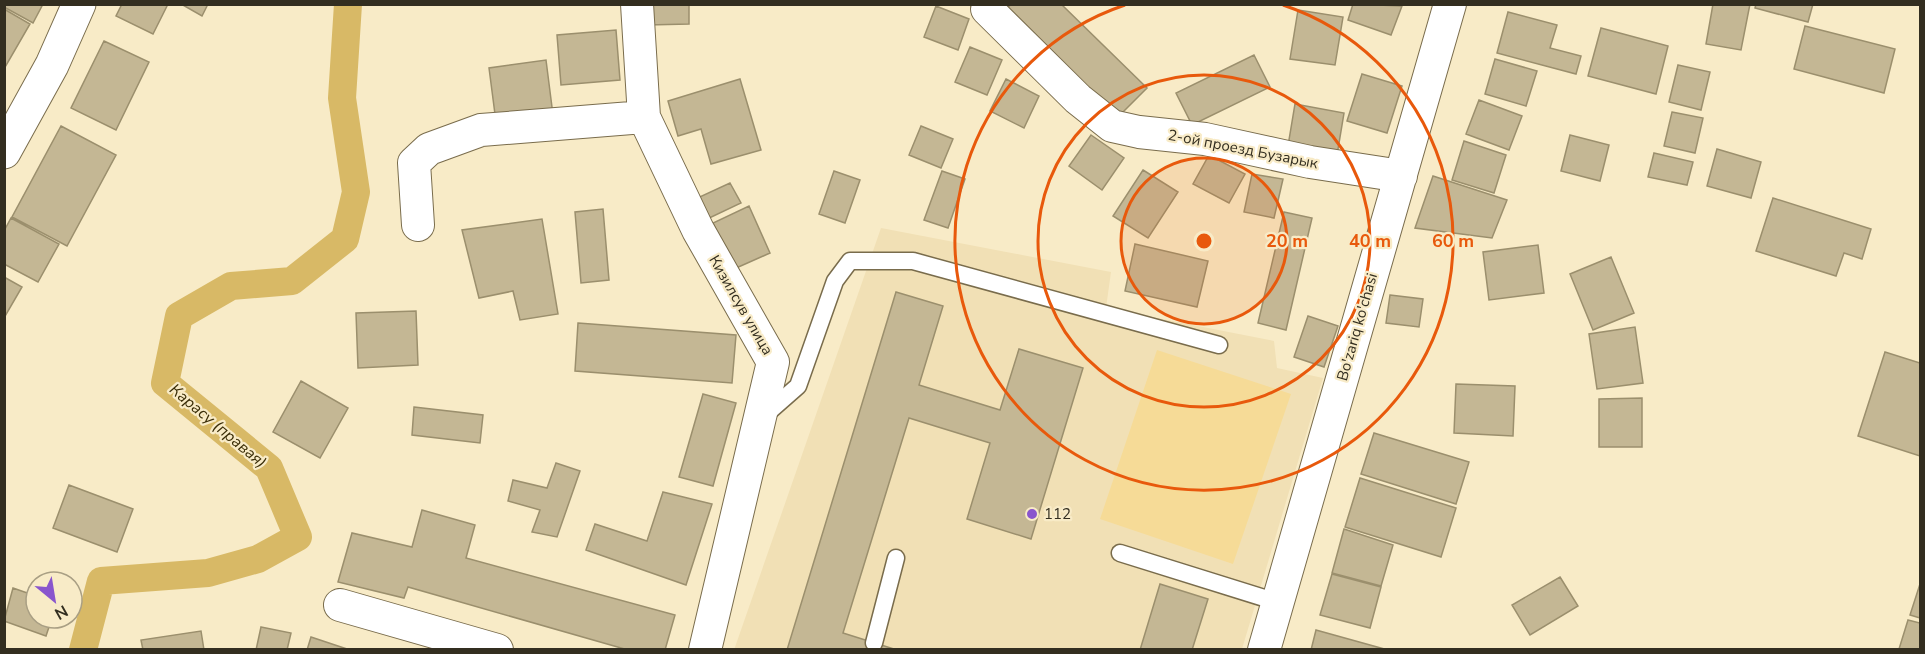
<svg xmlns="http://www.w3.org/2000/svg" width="1925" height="654" viewBox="0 0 1925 654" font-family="'Nunito Sans',sans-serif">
<rect width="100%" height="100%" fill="#f8ebc7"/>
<path fill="#f1e0b5" d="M881 228 1111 272 1106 308 1274 341 1277 368 1323 378 1242 649 734 650Z"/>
<path fill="#f6db97" d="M1157 350 1291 394 1233 564 1100 519Z"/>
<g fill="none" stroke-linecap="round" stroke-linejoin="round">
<path stroke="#d8b966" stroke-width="28" d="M83 650 101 581 208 573 258 559 298 537 269 468 165 383 179 316 231 286 292 281 345 239 356 192 342 98 348 4"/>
</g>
<path fill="#c4b794" stroke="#9b8f6d" stroke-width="1.5" d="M4 4H43L33 23 4 7Z
M122 4H168L153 34 116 16Z
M181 4H208L202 16Z
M647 4H689V24L647 25Z
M1011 4H1061L1147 88 1115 120 1004 12Z
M1353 4 1402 6 1391 35 1348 20Z
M1713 4H1750L1741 50 1706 44Z
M1756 4H1813L1808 22 1755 8Z
M936 6 969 19 958 50 924 37Z
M4 9 30 24 4 69Z
M1298 10 1343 17 1335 65 1290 59Z
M1508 12 1557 25 1550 48 1581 56 1576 74 1497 53Z
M1805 26 1895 49 1884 93 1794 69Z
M1601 28 1668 46 1656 94 1588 76Z
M616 30 620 80 561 85 557 35Z
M104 41 149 62 116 130 71 108Z
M970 47 1002 60 987 95 955 82Z
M1254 55 1270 87 1192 125 1176 93Z
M1495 59 1537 71 1526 106 1485 94Z
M546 60 553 115 496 122 489 68Z
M1678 65 1710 72 1701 110 1669 102Z
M1362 74 1402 86 1387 133 1347 121Z
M740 79 761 150 711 164 701 129 678 136 668 101Z
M1006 79 1039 96 1024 128 990 111Z
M1479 100 1522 116 1509 150 1466 134Z
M1295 104 1344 113 1336 161 1287 152Z
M1672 112 1703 118 1695 153 1664 146Z
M61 126 116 155 67 246 12 217Z
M921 126 953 139 941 168 909 155Z
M1091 135 1124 158 1102 190 1069 166Z
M1570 135 1609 145 1600 181 1561 171Z
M1464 141 1506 155 1494 193 1452 180Z
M1717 149 1761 162 1751 198 1707 186Z
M1654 153 1693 162 1687 185 1648 177Z
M1209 155 1245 174 1229 203 1193 184Z
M1143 170 1178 192 1148 238 1113 216Z
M834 171 860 180 845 223 819 214Z
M942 171 965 179 948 228 924 220Z
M1252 174 1283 179 1274 218 1244 212Z
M1433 176 1507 200 1492 238 1415 228Z
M730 183 741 203 703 221 693 200Z
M1773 198 1871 229 1862 259 1844 253 1836 276 1756 251Z
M749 206 770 253 734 269 713 223Z
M603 209 609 280 581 283 575 212Z
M1284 212 1312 218 1286 330 1258 323Z
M11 218 59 244 38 282 4 264V231Z
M542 219 558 314 520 320 513 291 479 298 462 230Z
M1135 244 1208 261 1197 307 1125 291Z
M1538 245 1544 293 1489 300 1483 252Z
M1611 257 1634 313 1593 330 1570 274Z
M4 277 22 287 4 318Z
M896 292 943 306 919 385 1000 410 1019 349 1083 368 1031 539 967 519 990 443 909 418 843 633 897 650H787Z
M1390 295 1423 299 1419 327 1386 323Z
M416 311 418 365 358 368 356 313Z
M1308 316 1338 326 1324 367 1294 357Z
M578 323 736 335 732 383 575 371Z
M1635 327 1643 383 1597 389 1589 334Z
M1885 352 1920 363V456L1858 436Z
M301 381 348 408 320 458 273 432Z
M1456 384 1515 386 1513 436 1454 433Z
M703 394 736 403 713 486 679 477Z
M1642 398V447H1599V399Z
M414 407 483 415 480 443 412 435Z
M1374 433 1469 462 1456 504 1361 474Z
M556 463 580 471 557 537 532 532 540 510 508 501 513 480 547 488Z
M1360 478 1456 508 1441 557 1345 527Z
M69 485 133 509 117 552 53 528Z
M663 492 712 504 686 585 586 550 595 524 647 541Z
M422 510 475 525 466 558 675 615 665 650H628L408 587 404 598 338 582 352 533 412 547Z
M1344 529 1393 545 1381 586 1332 573Z
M1332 574 1381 587 1370 628 1320 615Z
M1560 577 1578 606 1530 635 1512 605Z
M1160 584 1208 599 1192 650H1140Z
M1920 584V618L1910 615Z
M13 588 36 596V618H52L46 636 4 621Z
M1908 620 1920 623V650L1899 649Z
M261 627 291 633 287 650H256Z
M1316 630 1388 650H1311Z
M201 631 204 650H143L141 640Z
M311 637 350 650H307Z"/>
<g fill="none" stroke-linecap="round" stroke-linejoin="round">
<g stroke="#796c4c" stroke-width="19">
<path id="service" d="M765 415 798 386 835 281 850 261H913L1219 345
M1120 553 1277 602
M874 643 896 558"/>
</g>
<g stroke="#796c4c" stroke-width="34">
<path id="minor" d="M637 4 644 117 698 230 773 362 705 650
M987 9 1078 99 1112 126 1139 132 1205 139 1310 162 1401 176
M418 225 414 163 429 149 481 130 644 117
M340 605 497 650
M1264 650 1450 4"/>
</g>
<g stroke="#796c4c" stroke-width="35">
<path id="tertiary" d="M4 152 52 65 79 4"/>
</g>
<use href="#service" stroke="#fff" stroke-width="16"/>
<use href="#minor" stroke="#fff" stroke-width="32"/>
<use href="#tertiary" stroke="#fff" stroke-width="33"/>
</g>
<circle cx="1204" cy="241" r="83" fill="#e8590c" fill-opacity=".12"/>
<g fill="none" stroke="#e8590c" stroke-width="3">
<circle cx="1204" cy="241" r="83"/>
<circle cx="1204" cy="241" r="166"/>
<path d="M1283 5A249 249 0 1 1 1125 5"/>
</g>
<circle fill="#8955cd" stroke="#f8ebc7" stroke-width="2" cx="1032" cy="514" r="6"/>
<g text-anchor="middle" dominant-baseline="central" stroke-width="4.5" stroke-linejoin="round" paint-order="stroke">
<g font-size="15" fill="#332e20" stroke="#f8ebc7">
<text transform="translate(1243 149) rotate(11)">2-ой проезд Бузарык</text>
<text transform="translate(741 305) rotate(60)">Кизилсув улица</text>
<text transform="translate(1357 327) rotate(-74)">Bo'zariq ko'chasi</text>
</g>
<g font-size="15" fill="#332e20" stroke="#f8ebc7" text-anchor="start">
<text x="1044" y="514">112</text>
</g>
<g font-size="16" font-style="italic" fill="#3a2d07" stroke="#f8ebc7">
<text transform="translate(218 426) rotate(40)">Карасу (правая)</text>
</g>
</g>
<circle cx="1204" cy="241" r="9" fill="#e8590c" stroke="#f8ebc7" stroke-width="3"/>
<g font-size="18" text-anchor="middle" font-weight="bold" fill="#e8590c" stroke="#f8ebc7" stroke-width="4.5" stroke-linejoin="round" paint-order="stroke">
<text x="1287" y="247">20 m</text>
<text x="1370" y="247">40 m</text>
<text x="1453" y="247">60 m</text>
</g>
<rect width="1925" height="654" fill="none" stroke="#332e20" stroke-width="12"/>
<g transform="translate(54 600) rotate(150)"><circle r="28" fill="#f8ebc7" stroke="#a99f84" stroke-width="1.5"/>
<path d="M0-4.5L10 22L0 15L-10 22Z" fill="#8955cd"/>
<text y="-9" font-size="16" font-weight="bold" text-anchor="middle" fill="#332e20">N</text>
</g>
</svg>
